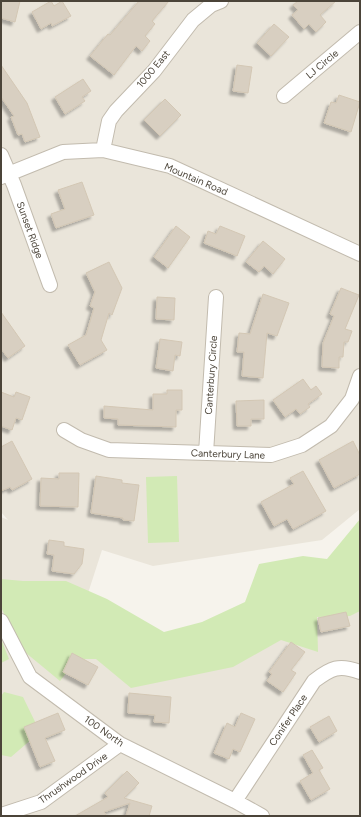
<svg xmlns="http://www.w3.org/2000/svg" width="361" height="817" viewBox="0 0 361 817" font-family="Figtree,sans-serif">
<defs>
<filter id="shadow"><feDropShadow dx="-3.5" dy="3.5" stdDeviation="1" flood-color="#0004"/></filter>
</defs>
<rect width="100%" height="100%" fill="#f6f3ec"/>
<path fill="#eae5da" d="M1 1H360V509L322 540 153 566 102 550 79 621 147 675 319 594 360 611V816H1V517L8 520 1 512Z"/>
<path fill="#d2eab5" d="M177 476 179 542 148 543 146 477Z
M360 519V611L350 616 317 617 318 652 281 640 233 667 131 688 96 659H77L60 681 20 648 1 607V579L23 581H66L107 599 164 632 202 622 245 602 259 564 303 556 327 559Z
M1 639 9 659 1 663Z
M4 692 23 697 40 732 11 757 1 755V696Z"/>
<path fill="#d8cfc1" stroke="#d3c7b4" filter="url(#shadow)" d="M1 1H20L15 22 1 18Z
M51 1 54 6 62 1 71 16 52 26 51 23 41 29 32 12Z
M139 1H169L152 21 155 24 145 36 150 41 142 51 136 46 114 75 90 56 108 34 110 35Z
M298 1H336L320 15 326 22 316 32 309 24 304 29 292 15 298 10 293 5Z
M274 24 289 37 271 56 257 43Z
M1 65 27 103 40 137 25 142 22 134 18 135 11 117 14 116 1 97Z
M237 65 252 67 248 93 233 91Z
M83 79 91 91 82 97 85 101 65 114 55 97Z
M339 95 360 102 351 132 324 123 331 102 336 103Z
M165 99 181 115 160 136 144 120Z
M82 182 94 215 56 228 51 214 65 209 58 190Z
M176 226 190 237 168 268 154 257Z
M220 226 245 236 237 256 204 243 208 231 216 234Z
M263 241 285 259 273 274 264 266 259 272 246 262Z
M109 262 122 288 112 315 109 313 101 340 107 350 80 365 68 345 86 335 94 308 90 306 95 292 86 273Z
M341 288 359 295 345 329 352 331 348 342H344L343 357H339V368L322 367 323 343 334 316 330 314Z
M263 294 289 303 277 336 267 333 263 378 242 376 244 352H237L239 333 250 334Z
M157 297 175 298 174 320 156 319Z
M1 312 25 346 8 358 1 349Z
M160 339 182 342 180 356 175 355 173 371 156 368Z
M303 379 311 390 316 386 322 394 308 404 310 407 300 414 296 409 285 417 273 400Z
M167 390H182V410H176V427L118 425V419L104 418V406L153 410V394H167Z
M1 392 14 397 16 392 30 397 22 420 16 418 12 430 1 426Z
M264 400V419H251V426H237L236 401Z
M12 441 32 479 12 490 10 487 1 491V447Z
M353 441 360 455V474L334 488 319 460Z
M303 471 326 511 293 529 287 519 274 526 261 502 294 484 290 478Z
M59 473H79L78 507 40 506 41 478 59 479Z
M96 476 122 480V483L139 485 134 521 123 520V518L91 513Z
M49 540 64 542V546L84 549 82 564 74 574 52 571 54 555 47 554Z
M346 612 350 626 321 632 318 618Z
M291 642 305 652 291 670 296 673 283 692 267 681 272 674 269 672Z
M72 653 98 667 88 685 63 672Z
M129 693 171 697 169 723 154 722 155 715 128 713Z
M58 713 65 730 45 738 55 761 40 767 24 727Z
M241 713 255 719 240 752 233 749 229 759 214 753 227 723 235 727Z
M329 716 337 731 319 742 310 727Z
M312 750 323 768 319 770 330 789 311 800 300 781 313 773 303 755Z
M127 771 139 783 124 798 152 806 149 816H126L130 803 104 812 107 816H75L108 797 105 793Z"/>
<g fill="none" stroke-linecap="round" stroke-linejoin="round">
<g stroke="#c2bbae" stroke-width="16">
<path id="minor" d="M284 96 360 32
M103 150 109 121 116 111 154 71 193 20 211 5 221 1
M1 155 14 185 50 285
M1 177 63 152 103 150 170 166 360 254
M64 430 81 440 109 450 271 455 302 445 331 426 352 399 360 376
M206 453 216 297
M1 621 30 677 120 744 235 801 262 816
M235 801 314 681C331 668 339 664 360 672
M1 815 41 802 120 744"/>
</g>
<use href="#minor" stroke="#fff" stroke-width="14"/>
</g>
<g text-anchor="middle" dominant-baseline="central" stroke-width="3" stroke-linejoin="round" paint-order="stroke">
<g font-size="10" fill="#4b4439" stroke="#fff">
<text transform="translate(322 64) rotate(-40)">LJ Circle</text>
<text transform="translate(153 69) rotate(-50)">1000 East</text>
<text transform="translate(196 179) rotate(23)">Mountain Road</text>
<text transform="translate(30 230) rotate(70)">Sunset Ridge</text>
<text transform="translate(211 375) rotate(-86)">Canterbury Circle</text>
<text transform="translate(228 454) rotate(2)">Canterbury Lane</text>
<text transform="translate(288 720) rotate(-56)">Conifer Place</text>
<text transform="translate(104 731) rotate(35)">100 North</text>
<text transform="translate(73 778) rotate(-35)">Thrushwood Drive</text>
</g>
</g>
<rect width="361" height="817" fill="none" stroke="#4b4439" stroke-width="4"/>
</svg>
